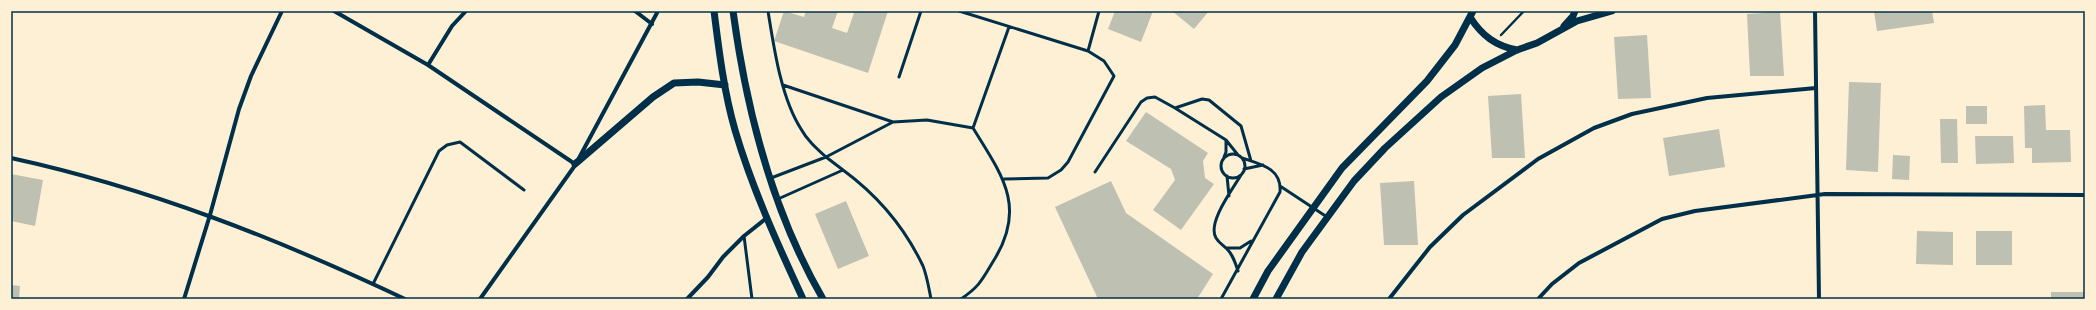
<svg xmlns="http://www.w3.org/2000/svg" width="2096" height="310" viewBox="0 0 2096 310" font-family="Rubik,sans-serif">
<rect width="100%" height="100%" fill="#fdf0d5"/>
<path fill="#bec0b2" d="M784 11 804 17 806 11H838L832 28 847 33 854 13 850 11H888L868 73 774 41Z
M1115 11H1153L1141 42 1108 29Z
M1172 11H1209L1194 29Z
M1874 11H1932L1934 23 1877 31Z
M1780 12 1784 76H1750L1747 14Z
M1647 35 1651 98 1618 99 1614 37Z
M1849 82 1881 83 1878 172 1846 170Z
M1521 94 1525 158H1492L1488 96Z
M2045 105 2046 130H2070L2071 162 2032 163V148H2025L2024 106Z
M1966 106H1987V124H1966Z
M1146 112 1208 153 1203 161 1205 178 1214 184 1181 230 1153 210 1175 180 1171 169 1126 141Z
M1940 119H1957L1958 163H1941Z
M1719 129 1725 167 1669 176 1663 138Z
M1975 136H2013L2014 163 1976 164Z
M1893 155 1910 156 1909 180 1892 179Z
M11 174 43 180 35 226 11 221Z
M1111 181 1126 213 1213 274 1197 299H1098L1055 207Z
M1414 181 1418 245H1384L1380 183Z
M846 201 869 256 838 269 815 214Z
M1917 231 1953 232V265L1916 264Z
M1976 231H2012V265H1976Z
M11 285 20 286 19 299H11Z
M2051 292H2085V299H2051Z"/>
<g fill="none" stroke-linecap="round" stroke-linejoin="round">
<path stroke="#003049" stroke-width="2.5" d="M1501 35 1524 11"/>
<path stroke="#003049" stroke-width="3" d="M768 11C774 48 781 98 801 129 807 140 816 148 826 157L893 122 927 120 973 128C1002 175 1027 207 994 260 982 280 980 286 961 299
M959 11 1088 51 1104 61 1114 76 1068 162 1061 170 1048 178 1004 179
M1088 51 1099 11
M899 77 921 11
M783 85 893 122
M1175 108 1202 99 1209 100 1241 126 1251 161
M973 128 1009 27
M1221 166a12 12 0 1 1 24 0a12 12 0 1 1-24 0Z
M1224 157 1226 152V140
M1244 169 1263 165
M1095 172 1141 102 1147 98 1155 97 1175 108 1226 140 1238 155
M1227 176 1229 196
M771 178 826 157 843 170
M1280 186 1327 217
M778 199 843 170C877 195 905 228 923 266 927 276 929 289 931 299
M744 236 752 299
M1226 248H1240L1251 241
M1238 271C1235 262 1233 255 1227 249 1223 245 1219 243 1216 238 1207 223 1232 190 1241 175
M373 284 439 151 447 145 460 142 524 190
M1221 299 1280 192C1282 168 1260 164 1242 158"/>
<path stroke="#003049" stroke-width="4" d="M334 11 428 65 575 164
M635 11 652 24
M1815 11 1819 299
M428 65 452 26 466 11
M11 158C149 188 278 239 405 299
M579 158 658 11
M184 299 210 215 239 109 251 76 282 11
M480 299 576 164
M687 299 708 277 723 257 744 236 768 217
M1389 299 1430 247 1463 215 1538 159 1594 128 1632 114 1707 98 1816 88
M1538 299 1552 284 1579 263 1662 219 1695 211 1825 194 2085 195"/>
<path stroke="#003049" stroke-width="7" d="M714 11C719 51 724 92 735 130 752 188 778 245 803 299
M733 11C746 108 773 213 823 299
M1470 17C1482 36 1496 46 1517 50
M1564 26 1573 16 1575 11
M575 164 653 97 674 83 698 82 725 85
M1253 299 1268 271 1342 168 1427 81 1455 45 1473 11
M1276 299 1302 252 1354 181 1385 148 1441 97 1482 68 1517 50 1537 43 1577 21 1612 11"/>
</g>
<rect width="2096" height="310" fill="none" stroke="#fdf0d5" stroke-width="24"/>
<rect x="12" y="12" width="2072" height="286" fill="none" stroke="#003049" stroke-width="1.5"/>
</svg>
